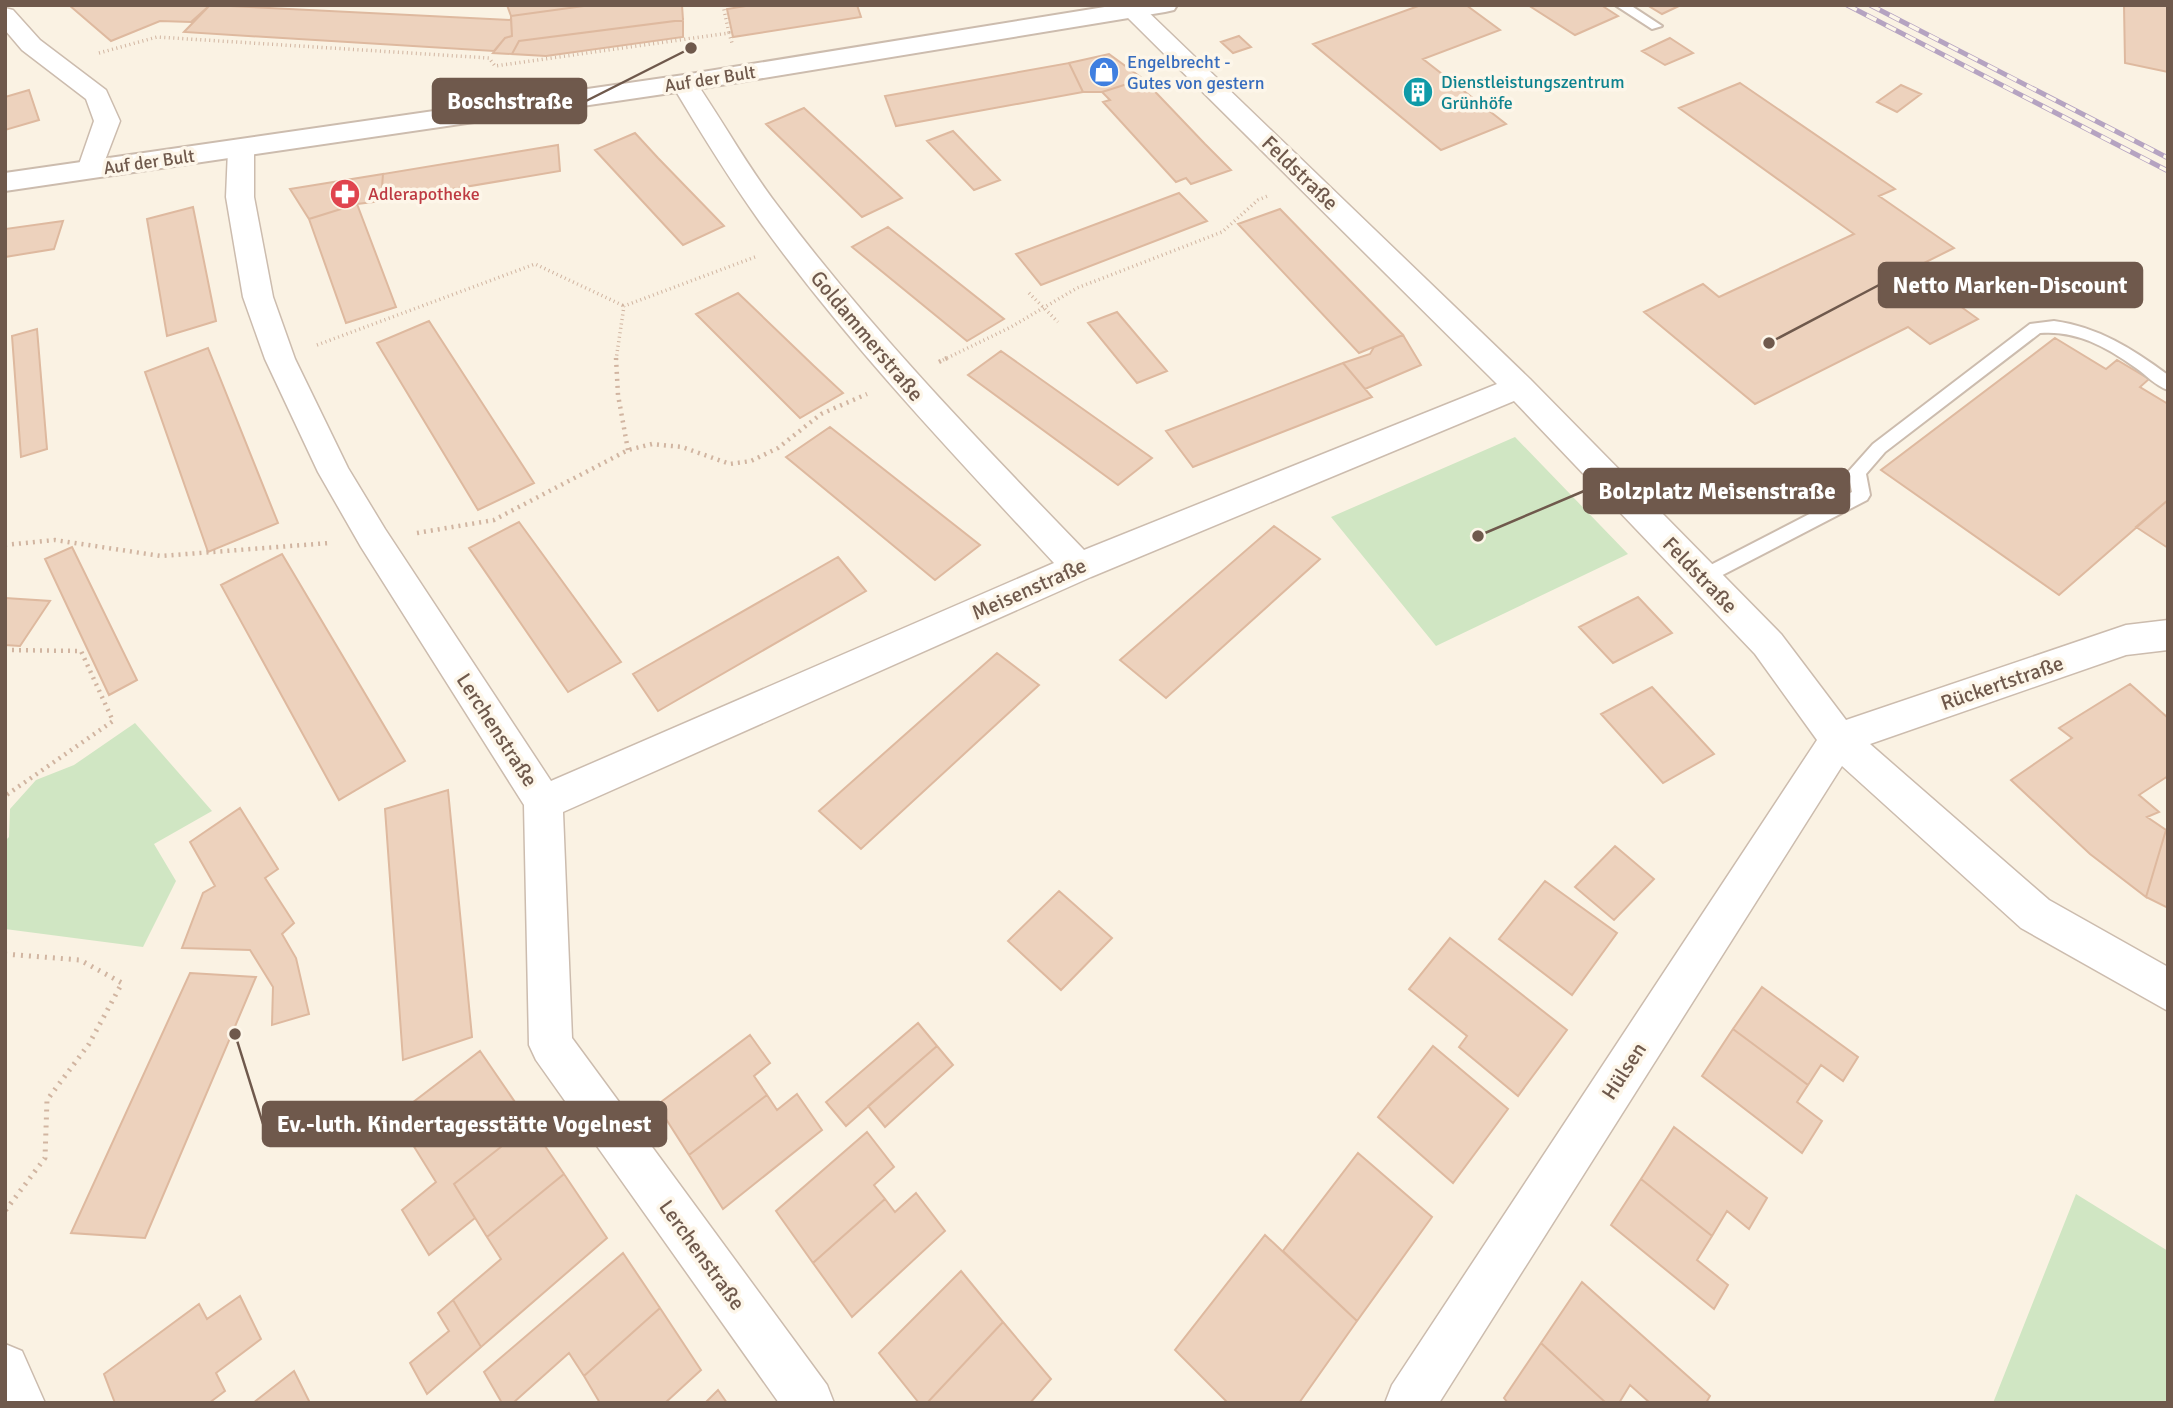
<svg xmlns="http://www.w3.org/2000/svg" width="2173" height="1408" viewBox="0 0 2173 1408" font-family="Signika,sans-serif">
<rect width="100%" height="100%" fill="#faf2e3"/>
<path fill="#d0e6c3" d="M1515 437 1628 554 1436 646 1331 517Z
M135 723 212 811 154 844 176 881 143 947 5 929V841L9 837 10 809 36 780 74 765Z
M2076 1194 2168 1251V1403H1993Z"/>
<path fill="#edd2bd" stroke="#deb99f" stroke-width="2" d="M69 5H210L191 22 160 21 111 41Z
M210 5 511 20 512 36 505 38 494 51 184 32Z
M507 5H591L511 16Z
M591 5H682L683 20 519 41 512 54 493 53 505 38 512 36 511 16Z
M752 5H857L861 17 733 37 727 9Z
M1421 5H1466L1500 30 1423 59 1506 124 1441 150 1313 44Z
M1528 5H1601L1618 16 1575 35Z
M1647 5H1681L1662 14Z
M2124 5H2168V72L2125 63Z
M683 20V37L546 56 512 54 519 41Z
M1239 36 1251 47 1233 53 1221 42Z
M1670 38 1693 53 1665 65 1642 51Z
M1109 54 1143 79 1102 92H1083L1069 63Z
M1069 63 1083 92 896 126 885 96Z
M1143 79 1205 144 1231 170 1191 184 1186 178 1176 182 1103 102 1110 100 1102 92Z
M1740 83 1895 189 1879 196 1954 248 1910 270 1978 319 1930 344 1908 327 1755 404 1644 312 1703 284 1719 297 1854 234 1679 108Z
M1901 85 1921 94 1897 112 1877 102Z
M29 90 39 120 5 130V97Z
M804 108 902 198 862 217 766 124Z
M953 131 1000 180 974 190 927 141Z
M635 133 658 158 724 226 683 245 595 150Z
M558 145 560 171 381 201 383 174Z
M383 174 381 201 357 204 309 219 290 189Z
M1179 193 1207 221 1041 285 1016 254Z
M357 204 396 307 346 323 309 219Z
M193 207 216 321 167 336 147 219Z
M1280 209 1317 247 1403 335 1359 353 1238 224Z
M63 221 54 249 5 257V229Z
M888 227 1004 319 967 341 852 247Z
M738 293 814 366 843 393 800 418 696 314Z
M1117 312 1167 371 1137 383 1088 323Z
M429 321 534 483 478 510 377 343Z
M37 329 47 449 21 457 12 336Z
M1403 335 1421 365 1365 389 1343 363 1370 354 1374 347Z
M2055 338 2106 369 2117 360 2149 379 2140 387 2168 404V500L2059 595 1881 470Z
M208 348 278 523 208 552 145 372Z
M1001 351 1152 458 1118 485 968 375Z
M1343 363 1372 397 1193 467 1166 431Z
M830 427 872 460 980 545 935 580 786 457Z
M2168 500V548L2136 527Z
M519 522 621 662 568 692 469 548Z
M1274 526 1320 559 1166 698 1120 660Z
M72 547 137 680 109 695 45 559Z
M282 554 405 761 339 800 221 585Z
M838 557 866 591 658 711 633 674Z
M1638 597 1672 633 1613 663 1579 627Z
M5 598 50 601 20 646 5 645Z
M997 653 1039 685 861 849 819 811Z
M2130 684 2168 718V776L2139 795 2159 812 2147 817 2166 830 2146 897 2090 854 2011 780 2072 738 2059 728Z
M1652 687 1714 754 1663 783 1601 714Z
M448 790 472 1037 403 1060 385 809Z
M240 808 278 869 265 878 294 923 282 934 296 958 309 1014 272 1025 273 987 250 950 182 948 203 893 215 886 190 842Z
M2166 830H2168V908L2146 897Z
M1615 846 1654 879 1614 920 1575 887Z
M1545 881 1617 933 1572 995 1499 939Z
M1059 891 1112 938 1061 990 1008 941Z
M1450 938 1567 1030 1518 1096 1459 1047 1467 1036 1409 989Z
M190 973 256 977 145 1238 71 1233Z
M1762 987 1858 1057 1843 1081 1821 1065 1808 1085 1733 1029Z
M918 1023 937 1046 846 1126 826 1102Z
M1733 1029 1808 1085 1797 1102 1822 1121 1802 1153 1702 1076Z
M750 1035 770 1063 754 1076 767 1095 689 1155 657 1105Z
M937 1046 953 1065 885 1127 868 1106Z
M1433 1046 1508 1109 1453 1183 1378 1117Z
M480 1051 530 1124 454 1184 475 1218 429 1255 402 1210 436 1182 395 1116Z
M797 1094 822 1130 723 1209 689 1155 767 1095 777 1110Z
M530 1124 564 1174 487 1237 454 1184Z
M1674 1127 1767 1198 1749 1229 1727 1211 1712 1236 1641 1179Z
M867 1132 894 1167 874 1185 885 1199 813 1263 776 1211Z
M1358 1153 1432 1217 1357 1321 1283 1251Z
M564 1174 607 1238 481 1347 453 1300 501 1259 487 1237Z
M1641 1179 1712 1236 1697 1260 1728 1285 1714 1309 1611 1225Z
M916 1193 945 1231 852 1317 813 1263 885 1199 895 1212Z
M1265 1235 1357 1321 1299 1403H1228L1175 1350Z
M623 1253 660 1308 584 1376 569 1353 513 1403H502L484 1372Z
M961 1271 1003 1322 927 1403H919L879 1353Z
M1582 1282 1710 1396 1706 1403H1650L1630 1385 1619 1403H1606L1541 1343Z
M240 1296 261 1339 216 1373 225 1391 209 1403H115L104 1374 199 1304 207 1319Z
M453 1300 481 1347 427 1394 410 1363 449 1331 438 1313Z
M660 1308 701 1370 665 1403H600L584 1376Z
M1003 1322 1051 1379 1030 1403H927Z
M1541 1343 1606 1403H1508L1504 1398Z
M294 1371 310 1403H253Z
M718 1390 727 1403H705Z"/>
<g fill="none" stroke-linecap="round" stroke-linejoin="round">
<g stroke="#ccbcae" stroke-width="4">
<path id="service" d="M1615 5H1630L1662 26 1652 29Z
M2054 321C2098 327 2133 349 2168 375V390C2156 386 2146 375 2136 368 2107 347 2076 330 2040 333L1885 452 1866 474 1870 495 1867 500 1709 582H1697L1694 577 1697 572 1852 492 1848 472 1873 444 2030 324Z"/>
</g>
<g stroke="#ccbcae" stroke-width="3">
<path id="minor" d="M1126 6H1142L1530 379 1781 634 1846 720 2126 625 2168 620V650L2126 655 1870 744 2049 900 2168 967V1011L2021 928 1842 766 1439 1403H1385L1392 1385 1817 740 1755 654 1514 401 1091 577 563 812 572 1038 827 1385 834 1403H779L536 1060 529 1045 524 805 361 547 318 472 265 359 243 297 226 197 228 150 232 144H250L254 150V197L273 297 295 359 348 468 385 529 551 781 1054 563C952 453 848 344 760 222 728 177 699 130 671 83L675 78H693C723 121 748 168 781 210 873 332 979 441 1084 550L1497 384 1126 16 1122 11Z
M5 8 13 10 40 40 106 90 120 121 99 176 90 178 81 176 77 170 94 121 86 99 22 50 5 30Z
M5 1344 22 1351 45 1403H5Z"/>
</g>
<g stroke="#ccbcae" stroke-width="4">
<path id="tertiary" d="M1117 5H1177L1174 10 1165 12 684 91 5 191V173L684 75Z"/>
</g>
<path stroke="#d1b5a1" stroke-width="3.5" stroke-dasharray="1 3.5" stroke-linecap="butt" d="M723 5 729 33
M99 53 157 37 489 58 495 66 729 33 732 43
M1029 293 1058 322
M317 345 535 264 624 306
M616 360 624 306 755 257
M943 360 1011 327 1077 288 1222 232 1258 200 1270 195"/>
<path stroke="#d1b5a1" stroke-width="4.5" stroke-dasharray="2 5" stroke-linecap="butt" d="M616 358 618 395 628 450
M939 362 947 358
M417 533 494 520 628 450 652 444 682 447 730 464 751 461 778 448 821 414 867 394
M5 545 55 540 161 556 329 543
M5 650 81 651 113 721 5 796"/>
<path stroke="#d1b5a1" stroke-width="5" stroke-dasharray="2 6" stroke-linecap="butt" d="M5 954 80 960 122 983 89 1044 47 1100 45 1158 5 1211"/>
<use href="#service" fill="#fff" fill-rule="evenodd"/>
<use href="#minor" fill="#fff" fill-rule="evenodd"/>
<use href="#tertiary" fill="#fff" fill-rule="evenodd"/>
<g stroke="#b5a3c1" stroke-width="5">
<path id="rail" d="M1847 5 2168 171
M1870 5 2168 158"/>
</g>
<use href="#rail" stroke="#fdf6e9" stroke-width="3.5" stroke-dasharray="11" stroke-linecap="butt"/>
</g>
<defs>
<g id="shop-disc" transform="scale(1.575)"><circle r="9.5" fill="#3f7fe0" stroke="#fdf6e9"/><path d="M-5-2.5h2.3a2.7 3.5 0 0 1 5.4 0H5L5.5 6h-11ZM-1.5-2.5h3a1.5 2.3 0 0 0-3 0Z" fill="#fff"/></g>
<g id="building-disc" transform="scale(1.575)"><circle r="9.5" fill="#0f9aa8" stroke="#fdf6e9"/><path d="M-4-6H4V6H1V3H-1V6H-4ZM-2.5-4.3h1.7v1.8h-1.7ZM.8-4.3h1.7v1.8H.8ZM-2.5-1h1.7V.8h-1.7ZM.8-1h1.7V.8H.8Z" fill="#fff"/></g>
<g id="pharmacy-disc" transform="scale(1.575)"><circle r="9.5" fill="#e0444e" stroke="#fdf6e9"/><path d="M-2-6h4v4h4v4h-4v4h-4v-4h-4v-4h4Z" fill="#fff"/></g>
</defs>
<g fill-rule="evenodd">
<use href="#shop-disc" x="1104" y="72"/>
<use href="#building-disc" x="1418" y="92"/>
<use href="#pharmacy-disc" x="345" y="194"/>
</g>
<g text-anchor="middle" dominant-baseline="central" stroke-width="7" stroke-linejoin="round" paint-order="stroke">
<g font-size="18" fill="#366cbe" stroke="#fdf6e9" text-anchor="start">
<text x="1127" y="62">Engelbrecht -<tspan x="1127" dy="21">Gutes von gestern</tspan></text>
</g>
<g font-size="18" fill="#6f594c" stroke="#fdf6e9">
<text transform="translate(710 79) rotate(-9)">Auf der Bult</text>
<text transform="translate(149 162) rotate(-8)">Auf der Bult</text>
</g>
<g font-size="18" fill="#0d838f" stroke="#fdf6e9" text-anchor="start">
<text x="1441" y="82">Dienstleistungszentrum<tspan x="1441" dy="21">Grünhöfe</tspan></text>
</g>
<g font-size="18" fill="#be3a42" stroke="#fdf6e9" text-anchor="start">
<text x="368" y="194">Adlerapotheke</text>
</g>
<g font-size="21" fill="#6f594c" stroke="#fdf6e9">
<text transform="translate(1300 173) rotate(44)">Feldstraße</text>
<text transform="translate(867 336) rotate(50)">Goldammerstraße</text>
<text transform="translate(1700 575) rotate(46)">Feldstraße</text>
<text transform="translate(1029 589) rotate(-24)">Meisenstraße</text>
<text transform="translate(2002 683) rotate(-19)">Rückertstraße</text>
<text transform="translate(497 730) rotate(57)">Lerchenstraße</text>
<text transform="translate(1624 1071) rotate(-57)">Hülsen</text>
<text transform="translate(702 1255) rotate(54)">Lerchenstraße</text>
</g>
</g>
<path fill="none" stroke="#6f594c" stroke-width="2.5" d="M691 48L586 101M1769 343L1879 285M1478 536L1584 491M235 1034L263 1124"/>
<g fill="#6f594c" stroke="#fdf6e9" stroke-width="2.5">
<circle cx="691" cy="48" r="7"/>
<circle cx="1769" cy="343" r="7"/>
<circle cx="1478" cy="536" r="7"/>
<circle cx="235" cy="1034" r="7"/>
</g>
<g fill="#6f594c" stroke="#6f594c" stroke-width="2.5">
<rect x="433" y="79" width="153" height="44" rx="7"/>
<rect x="1879" y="263" width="263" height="44" rx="7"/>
<rect x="1584" y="469" width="265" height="44" rx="7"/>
<rect x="263" y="1102" width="403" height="44" rx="7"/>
</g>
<g font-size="23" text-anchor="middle" font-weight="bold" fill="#fff">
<text x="510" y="109">Boschstraße</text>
<text x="2010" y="293">Netto Marken-Discount</text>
<text x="1717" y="499">Bolzplatz Meisenstraße</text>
<text x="464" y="1132">Ev.-luth. Kindertagesstätte Vogelnest</text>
</g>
<rect width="2173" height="1408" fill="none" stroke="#6f594c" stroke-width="14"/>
</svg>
